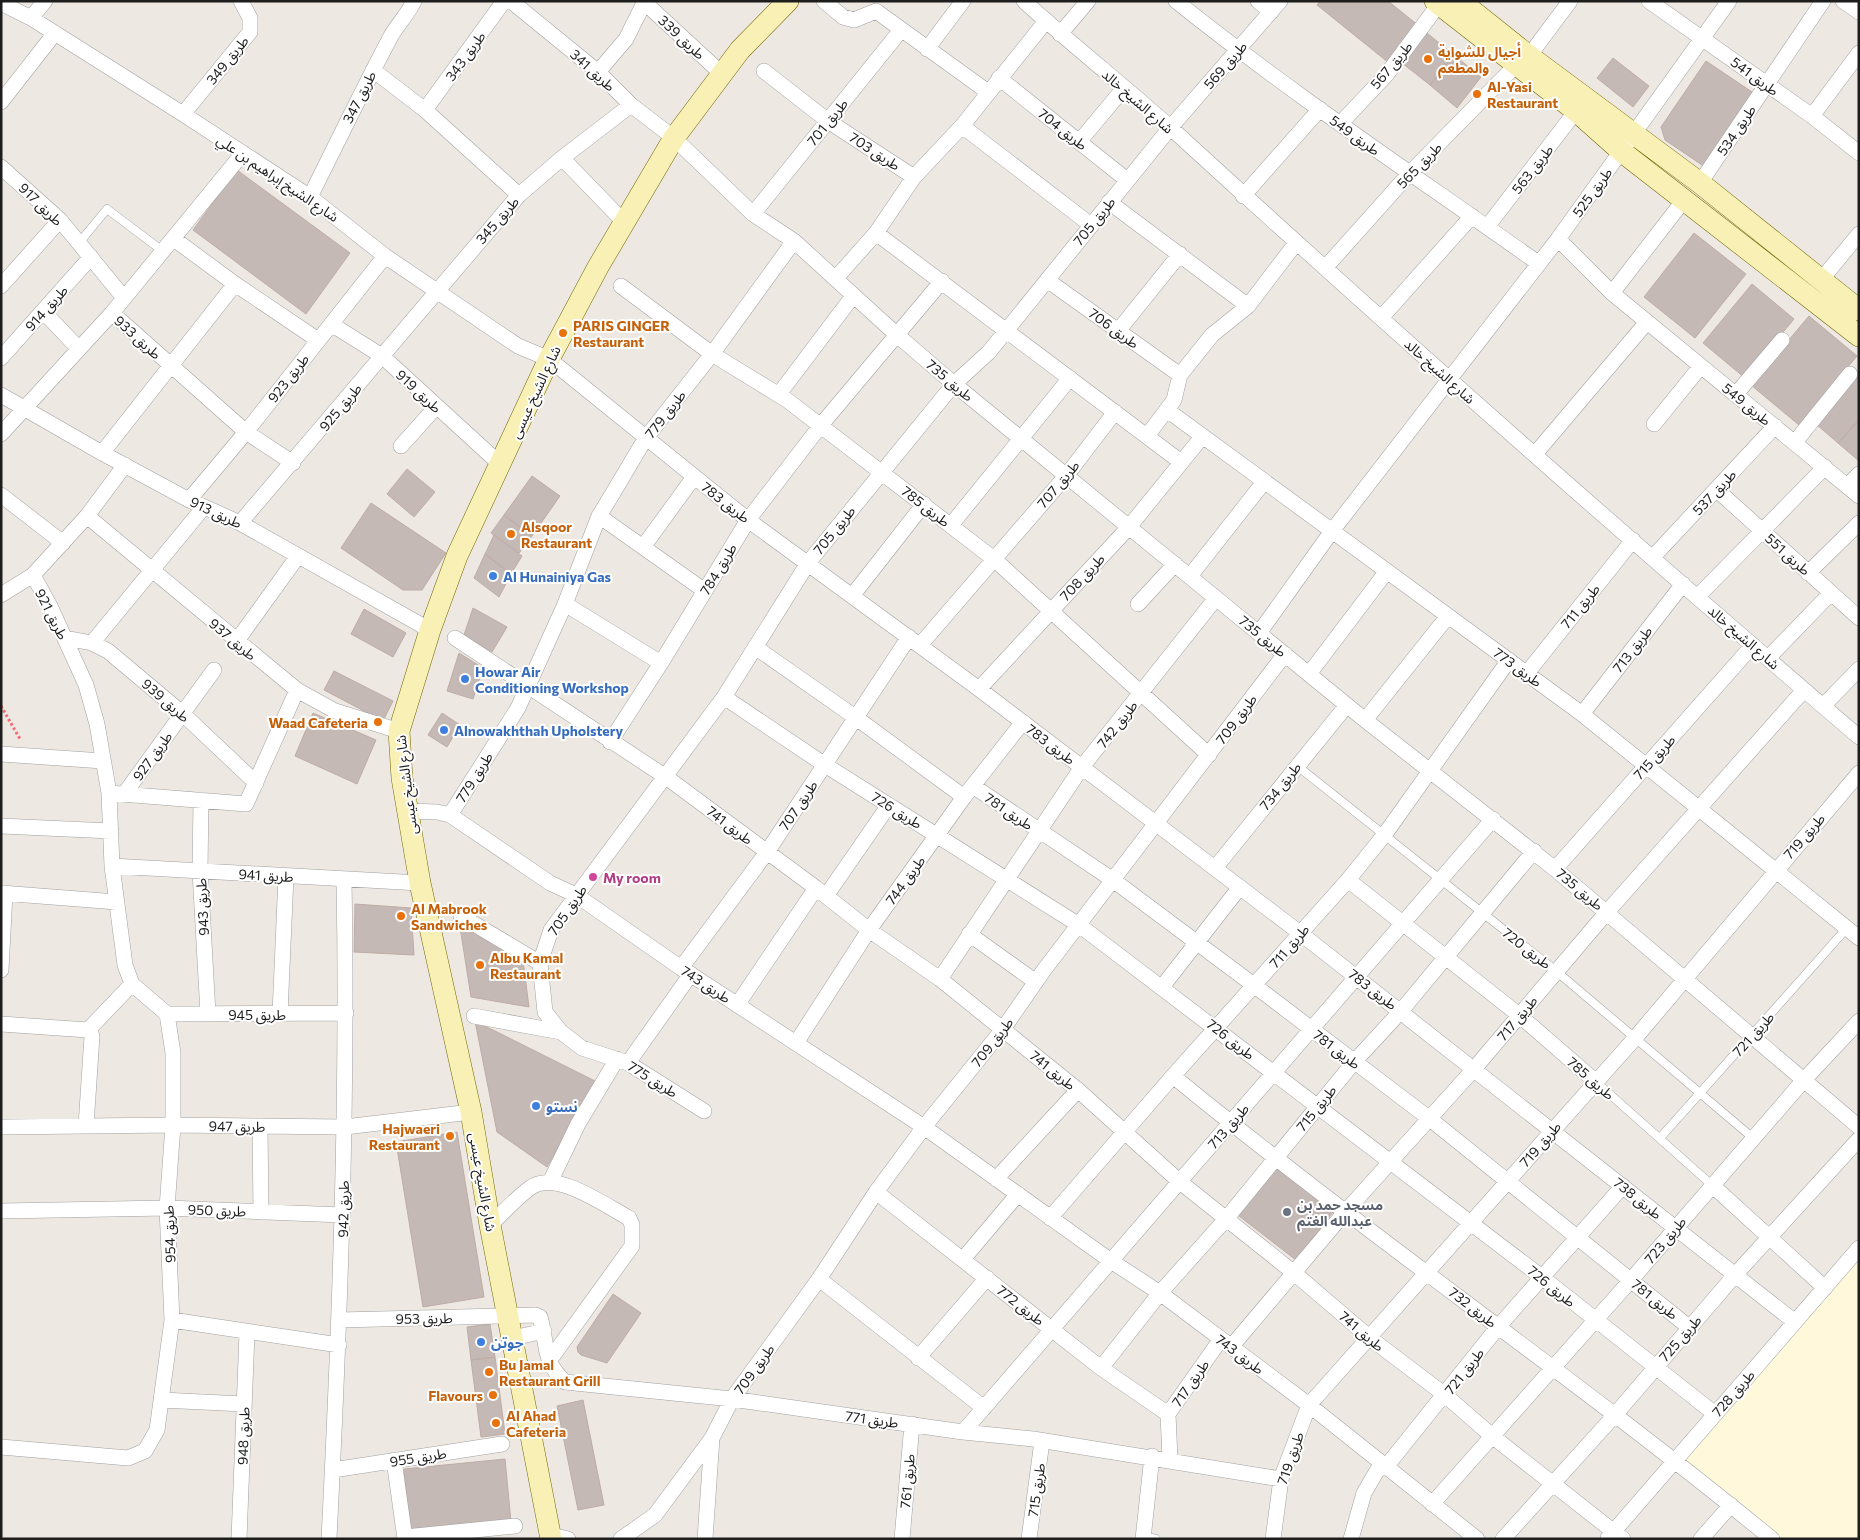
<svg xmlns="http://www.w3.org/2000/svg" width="1860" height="1540" viewBox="0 0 1860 1540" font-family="Commissioner,'Noto Sans Arabic',sans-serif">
<rect width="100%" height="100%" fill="#eee8e2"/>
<path fill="#fff8da" d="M1859 1258V1539H1778L1677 1458Z"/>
<path fill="#c5b9b6" stroke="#bfaca5" d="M1320 1H1388L1419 26 1389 63 1317 5Z
M1427 33 1454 55 1430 85 1402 63Z
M1454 55 1481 77 1457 108 1430 85Z
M1613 58 1649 86 1633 107 1597 78Z
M1706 61 1755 94 1705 167 1665 140 1661 127Z
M237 170 350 253 306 314 193 230Z
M1694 233 1746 274 1695 338 1644 297Z
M1752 284 1794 319 1745 378 1703 343Z
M1809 316 1857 356 1799 425 1751 385Z
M1859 375V420L1838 443 1816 424Z
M1859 420V461L1838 443Z
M407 469 435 492 414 517 387 494Z
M532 476 560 496 532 536 504 515Z
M371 503 446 553 422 590H403L341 548Z
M504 515 532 536 519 553 491 533Z
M494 535 522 556 511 574 485 554Z
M485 554 511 574 499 597 474 578Z
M473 608 507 627 492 652 464 635Z
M364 609 406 633 393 657 351 634Z
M459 653 483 668 473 699 447 691Z
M334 671 393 701 383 721 324 690Z
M313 713 376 740 357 784 295 756Z
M442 713 460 725 447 747 428 735Z
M355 904 411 908 414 955 354 952Z
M460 927 522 953 529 1007 471 997Z
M475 1021 595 1081 547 1167 497 1132Z
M457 1132 484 1297 423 1307 396 1142Z
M1279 1164 1336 1208 1296 1260 1239 1216Z
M613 1294 641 1313 607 1363 581 1355 578 1352 577 1347Z
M490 1324 495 1357 471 1360 467 1327Z
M495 1357 505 1434 481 1437 471 1360Z
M583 1400 604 1505 578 1510 557 1406Z
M505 1459 511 1522 410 1532 404 1469Z"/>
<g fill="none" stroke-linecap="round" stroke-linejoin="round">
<g stroke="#a1a1a1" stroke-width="9">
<path id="lane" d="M79 243 107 209 164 252
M1296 765 1556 971 1753 1138
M1595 1081 1713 1186
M1660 1138 1846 929
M1143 1536 1156 1539"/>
</g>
<g stroke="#a1a1a1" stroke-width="16">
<path id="street" d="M511 1 598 72 631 105 674 138 753 214 794 241 897 335 954 384 1365 720 1555 869 1859 1127
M643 1 721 73
M824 1 843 17 854 20 876 11 988 92
M1024 1C1072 45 1123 85 1172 129 1397 335 1627 538 1859 737
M1176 1C1292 94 1417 177 1538 263
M1258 1 1271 12
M1649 1 1812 116 1859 153
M1843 1 1859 12
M1 3 31 18 183 114 310 197 385 256 518 346 549 359 748 520 979 689 1300 933 1795 1322
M31 18 45 1
M1060 34 1088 1
M927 49 963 1
M1529 56 1570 1
M373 70 425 110 519 195
M764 71 828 121 914 177
M598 72 626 39 645 1
M999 78 1127 180
M1 102 55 33
M425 110 504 1
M183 114 250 32V18L241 1
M1812 116 1859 53
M1340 124 1387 74 1439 4
M962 126 1091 225
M1079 142 1124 88
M562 158 623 221
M1 167 60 220 124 298
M1700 183 1823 1
M1243 196 1320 109
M310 197C337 143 363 89 391 36 398 24 408 14 414 1
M1109 202 1248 306
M753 214 901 30
M1487 227 1576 111
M876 233 1181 462
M174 239 235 284 318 340
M1558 239 1612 293 1859 496
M1325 268 1409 174 1516 65
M836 278 876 233 914 177 962 126 1046 21
M1047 280 1180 375
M1821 280 1859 234
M1 286 60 220
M621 286 712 354 787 400 994 559 1209 755
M1612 293 1684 200
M43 311 78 348
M112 313 243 153
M1381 318 1472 216
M331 324 382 356 501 465
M1118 331 1180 254
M1 358 91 257
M779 394 853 296
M1736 394 1782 340
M1 395 102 453 189 500 240 523 430 630
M1167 410 1582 714 1859 938
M1654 424 1701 366
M1 434 112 313 246 432 293 463
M1147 436 1174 400 1180 375 1212 335 1248 306 1296 243
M1795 442 1850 374
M401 446 436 407
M102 453 235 284
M1535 454 1647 322
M125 465 87 516 33 575 50 606 86 685 97 724 109 793 112 866 125 965 132 984 167 1014
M1847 486 1859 474
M1717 490 1859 618
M1 495 63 543
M189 500 246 432 385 256
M87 516 297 690 335 711 399 731
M599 516 705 591
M240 523 519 195 562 158 631 105
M951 525 1070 378
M643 547 694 477
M1653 557 1775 426
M1808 573 1859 523
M1190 576 1264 482
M1 595 33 575
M852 596 924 504
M1698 596 1825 467
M565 604 661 663
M1138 604 1175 564
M1259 633 1332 531 1558 239 1729 1
M65 638 92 643 108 651 183 714 256 783
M455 638 666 777 816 888 869 930 940 979 1078 1090 1180 1182 1293 1272 1370 1338 1445 1395 1492 1436 1623 1539
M236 642 298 556
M92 643 204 507
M920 645 1066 476 1115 412
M755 647 855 717 964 797
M1768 658 1831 593
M1527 673 1633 540
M1309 674 1387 571
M979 689 1129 527 1202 437
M724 697 825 765 1079 925 1543 1278 1715 1414
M1823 706 1859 669
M1582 714 1683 584
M1365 720 1448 616
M610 742 661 663 748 520 821 425 942 281
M1 754 103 761
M973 786 1113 880 1255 986 1430 1119 1690 1328
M109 793 246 804 297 690
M125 793 214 670
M201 800 200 871 208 1014
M408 811 437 812 450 815 550 883 576 895 681 968 924 1127 1111 1261 1160 1293 1309 1405 1477 1539
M450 815 518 708 565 604 599 516 613 493 645 439 712 354 794 241
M1 826 111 831
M112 866 420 883
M1215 868 1347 705
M1555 869 1753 645
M1348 880 1519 1015 1595 1081
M1 893 117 902
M826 896 889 805
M461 916 540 963 545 1012 561 1032 582 1048 628 1063 704 1111
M969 934 1036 982
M540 963 551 930 724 697 808 563 954 384 989 352 1170 128 1280 1
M681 968 767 852 909 637
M1 970 5 893
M940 979 1082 767 1216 598
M1162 987 1240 887
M737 1005 816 888
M167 1014 346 1013
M280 1014 286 876
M474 1016 561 1032
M1 1024 88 1030 92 1036 86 1126
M88 1030 132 984
M796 1043 869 930 964 797 1023 722
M628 1063 691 974
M1173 1076C1368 1236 1577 1379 1772 1539
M260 1126 261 1212
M1 1127 173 1125 345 1127 471 1112
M996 1179 1078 1090
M550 1182 578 1124 617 1059
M1713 1186 1825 1288
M876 1192 1101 1368 1168 1414
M1 1211 167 1208 343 1215
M1050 1218 1173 1076 1348 880 1385 834 1509 660
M490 1225C503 1213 516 1198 530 1188 556 1169 604 1205 629 1218L632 1225V1246L549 1361
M963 1259 1018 1194
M819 1279 984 1408
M172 1320 339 1345
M340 1320 535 1315 540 1317C548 1345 542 1361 565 1382L732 1399 963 1432 1033 1439 1281 1479
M513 1338 544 1331
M1231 1347 1346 1211 1474 1069 1607 912 1804 690
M918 1358 987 1278
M1101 1368 1160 1293 1226 1219 1354 1062 1401 1011 1534 851
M161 1400 244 1404
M963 1432 1493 819
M1 1447 128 1458 145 1451 157 1430 172 1320 167 1208 173 1125V1053L167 1014
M1170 1459 1168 1414 1221 1339
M394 1460 405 1539
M1385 1468 1498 1327 1623 1186
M333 1470 502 1444
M1432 1504 1631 1280 1803 1081 1859 1021
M551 1535 568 1539
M405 1537 515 1526
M1608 1538 1859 1248
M239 1539 247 1333
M329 1539C340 1319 348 1099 344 879
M621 1539 655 1515 712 1438 732 1399 819 1279 876 1192 924 1127 1003 1029 1044 970 1285 654
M705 1539 712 1438
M902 1539 912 1424
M1029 1539 1042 1441
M1143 1539 1152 1456
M1273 1539 1281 1479 1309 1405 1636 1037 1859 773
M1351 1539 1364 1493 1381 1464
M1503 1539 1614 1416 1735 1275 1859 1139
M1701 1539 1731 1505"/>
</g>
<g stroke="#726b05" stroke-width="22">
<path id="secondary" d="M1435 1 1576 111 1621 151 1859 336
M1460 1 1529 56 1700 183 1859 310
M551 1539 490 1225 471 1112 420 883 402 778 399 731 430 630 457 556 549 359 598 267 674 138 740 50 788 1"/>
</g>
<path stroke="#f96973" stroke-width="3" stroke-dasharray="2.5 2.5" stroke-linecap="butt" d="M1 706 20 739"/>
<use href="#lane" stroke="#fff" stroke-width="8"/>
<use href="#street" stroke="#fff" stroke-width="15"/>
<use href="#secondary" stroke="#f9f0b5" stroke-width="21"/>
</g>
<g fill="#e8710a" stroke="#fff" stroke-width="2">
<circle cx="1428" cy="59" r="5"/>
<circle cx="1477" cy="94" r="5"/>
<circle cx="563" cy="333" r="5"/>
<circle cx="511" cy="534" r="5"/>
<circle cx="378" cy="722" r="5"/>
<circle cx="401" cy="916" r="5"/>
<circle cx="480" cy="965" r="5"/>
<circle cx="450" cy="1136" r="5"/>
<circle cx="489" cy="1372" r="5"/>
<circle cx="493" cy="1395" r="5"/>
<circle cx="496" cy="1423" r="5"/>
</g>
<g fill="#3f7fe0" stroke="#fff" stroke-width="2">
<circle cx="493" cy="576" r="5"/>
<circle cx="465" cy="679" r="5"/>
<circle cx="444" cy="730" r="5"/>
<circle cx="536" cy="1106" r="5"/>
<circle cx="481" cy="1342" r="5"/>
</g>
<circle fill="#d1479c" stroke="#fff" stroke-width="2" cx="593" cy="877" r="5"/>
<circle fill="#6b7280" stroke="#fff" stroke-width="2" cx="1287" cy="1212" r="5"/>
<g text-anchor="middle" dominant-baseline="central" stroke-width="4" stroke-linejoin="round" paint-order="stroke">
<g font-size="14" fill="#1d1d1d" stroke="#fff">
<text transform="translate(682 37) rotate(43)">طريق 339</text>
<text transform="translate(465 56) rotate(-54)">طريق 343</text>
<text transform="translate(227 60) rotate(-51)">طريق 349</text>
<text transform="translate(1225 65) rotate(-49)">طريق 569</text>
<text transform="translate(1391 65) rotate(-50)">طريق 567</text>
<text transform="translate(593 70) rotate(42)">طريق 341</text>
<text transform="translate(1755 76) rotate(36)">طريق 541</text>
<text transform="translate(359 97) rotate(-63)">طريق 347</text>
<text transform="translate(1138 101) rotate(41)">شارع الشيخ خالد</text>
<text transform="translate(827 122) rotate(-51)">طريق 701</text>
<text transform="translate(1063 129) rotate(38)">طريق 704</text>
<text transform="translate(1736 130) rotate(-56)">طريق 534</text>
<text transform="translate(1355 135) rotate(36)">طريق 549</text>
<text transform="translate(875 151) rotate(33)">طريق 703</text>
<text transform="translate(1419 165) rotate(-46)">طريق 565</text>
<text transform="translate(1532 169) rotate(-52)">طريق 563</text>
<text transform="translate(278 178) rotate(34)">شارع الشيخ إبراهيم بن علي</text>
<text transform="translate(1592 192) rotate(-54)">طريق 525</text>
<text transform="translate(41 204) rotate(44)">طريق 917</text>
<text transform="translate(497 220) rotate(-49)">طريق 345</text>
<text transform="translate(1094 221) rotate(-51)">طريق 705</text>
<text transform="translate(46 308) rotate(-48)">طريق 914</text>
<text transform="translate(1114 328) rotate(36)">طريق 706</text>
<text transform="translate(138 337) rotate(42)">طريق 933</text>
<text transform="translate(1440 371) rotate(42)">شارع الشيخ خالد</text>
<text transform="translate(288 378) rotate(-52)">طريق 923</text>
<text transform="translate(950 380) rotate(40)">طريق 735</text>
<text transform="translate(419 391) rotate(43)">طريق 919</text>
<text transform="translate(535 392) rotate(-65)">شارع الشيخ عيسى</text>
<text transform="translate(1747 404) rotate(39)">طريق 549</text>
<text transform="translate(340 407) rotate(-50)">طريق 925</text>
<text transform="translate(665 414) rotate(-52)">طريق 779</text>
<text transform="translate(1058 484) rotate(-50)">طريق 707</text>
<text transform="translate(1714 492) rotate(-47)">طريق 537</text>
<text transform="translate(726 502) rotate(38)">طريق 783</text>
<text transform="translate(926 506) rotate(38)">طريق 785</text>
<text transform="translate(216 512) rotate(25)">طريق 913</text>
<text transform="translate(834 530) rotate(-51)">طريق 705</text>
<text transform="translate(1788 554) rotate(42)">طريق 551</text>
<text transform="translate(718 569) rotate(-59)">طريق 784</text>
<text transform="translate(1082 577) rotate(-47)">طريق 708</text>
<text transform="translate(1580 606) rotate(-51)">طريق 711</text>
<text transform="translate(52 614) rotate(63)">طريق 921</text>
<text transform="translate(1263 636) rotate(39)">طريق 735</text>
<text transform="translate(1744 637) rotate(41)">شارع الشيخ خالد</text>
<text transform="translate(233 639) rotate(40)">طريق 937</text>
<text transform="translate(1632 649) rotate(-52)">طريق 713</text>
<text transform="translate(1518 667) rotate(36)">طريق 773</text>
<text transform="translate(166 700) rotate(41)">طريق 939</text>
<text transform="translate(1236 719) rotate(-53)">طريق 709</text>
<text transform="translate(1117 724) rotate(-52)">طريق 742</text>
<text transform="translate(1051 744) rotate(37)">طريق 783</text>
<text transform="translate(152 756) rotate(-54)">طريق 927</text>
<text transform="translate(1654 757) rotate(-48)">طريق 715</text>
<text transform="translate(474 777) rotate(-58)">طريق 779</text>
<text transform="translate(406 785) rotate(-97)">شارع الشيخ عيسى</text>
<text transform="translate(1280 786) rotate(-51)">طريق 734</text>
<text transform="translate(798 805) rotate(-56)">طريق 707</text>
<text transform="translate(897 810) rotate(32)">طريق 726</text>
<text transform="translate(1009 811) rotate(34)">طريق 781</text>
<text transform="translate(730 825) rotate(37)">طريق 741</text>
<text transform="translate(1804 836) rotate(-49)">طريق 719</text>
<text transform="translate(266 875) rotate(3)">طريق 941</text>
<text transform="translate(905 880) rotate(-54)">طريق 744</text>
<text transform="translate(1580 889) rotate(40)">طريق 735</text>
<text transform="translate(202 907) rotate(-93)">طريق 943</text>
<text transform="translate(567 910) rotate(-56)">طريق 705</text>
<text transform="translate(1289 946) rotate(-49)">طريق 711</text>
<text transform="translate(1527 948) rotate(38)">طريق 720</text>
<text transform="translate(706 984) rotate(33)">طريق 743</text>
<text transform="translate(1373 989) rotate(38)">طريق 783</text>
<text x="257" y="1014">طريق 945</text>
<text transform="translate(1517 1018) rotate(-50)">طريق 717</text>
<text transform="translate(1753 1034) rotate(-48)">طريق 721</text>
<text transform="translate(1231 1039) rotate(38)">طريق 726</text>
<text transform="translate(992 1042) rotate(-52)">طريق 709</text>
<text transform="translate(1337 1049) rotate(37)">طريق 781</text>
<text transform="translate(1053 1070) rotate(39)">طريق 741</text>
<text transform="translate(1591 1078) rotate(41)">طريق 785</text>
<text transform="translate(653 1079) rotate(32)">طريق 775</text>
<text transform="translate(1316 1108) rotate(-51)">طريق 715</text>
<text transform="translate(237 1126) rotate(1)">طريق 947</text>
<text transform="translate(1228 1126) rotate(-49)">طريق 713</text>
<text transform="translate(1540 1144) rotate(-49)">طريق 719</text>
<text transform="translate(483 1182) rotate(80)">شارع الشيخ عيسى</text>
<text transform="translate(1638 1198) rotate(39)">طريق 738</text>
<text transform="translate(343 1209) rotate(-89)">طريق 942</text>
<text transform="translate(217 1210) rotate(2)">طريق 950</text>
<text transform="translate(169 1234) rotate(-92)">طريق 954</text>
<text transform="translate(1665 1240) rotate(-50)">طريق 723</text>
<text transform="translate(1552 1286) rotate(39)">طريق 726</text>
<text transform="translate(1655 1299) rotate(39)">طريق 781</text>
<text transform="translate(1021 1305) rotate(38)">طريق 772</text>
<text transform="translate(1473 1307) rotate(38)">طريق 732</text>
<text transform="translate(424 1318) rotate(-1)">طريق 953</text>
<text transform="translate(1362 1331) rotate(40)">طريق 741</text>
<text transform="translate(1680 1338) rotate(-49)">طريق 725</text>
<text transform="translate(1240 1354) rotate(37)">طريق 743</text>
<text transform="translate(754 1369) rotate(-54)">طريق 709</text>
<text transform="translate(1464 1371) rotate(-52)">طريق 721</text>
<text transform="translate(1190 1383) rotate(-55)">طريق 717</text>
<text transform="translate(1733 1393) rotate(-49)">طريق 728</text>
<text transform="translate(872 1419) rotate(8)">طريق 771</text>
<text transform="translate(243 1436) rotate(-88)">طريق 948</text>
<text transform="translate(418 1457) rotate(-9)">طريق 955</text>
<text transform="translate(1290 1458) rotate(-71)">طريق 719</text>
<text transform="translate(907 1481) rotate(-85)">طريق 761</text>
<text transform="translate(1036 1490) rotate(-82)">طريق 715</text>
</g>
<g font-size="14" font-weight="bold" fill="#c56008" stroke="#fff" text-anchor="start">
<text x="1438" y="51">أجيال للشواية<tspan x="1438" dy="16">والمطعم</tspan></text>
<text x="1487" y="86">Al-Yasi<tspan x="1487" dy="16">Restaurant</tspan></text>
<text x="573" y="325">PARIS GINGER<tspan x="573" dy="16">Restaurant</tspan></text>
<text x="521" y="526">Alsqoor<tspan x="521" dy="16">Restaurant</tspan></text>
<text x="368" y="722" text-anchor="end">Waad Cafeteria</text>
<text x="411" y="908">Al Mabrook<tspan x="411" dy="16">Sandwiches</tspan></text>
<text x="490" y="957">Albu Kamal<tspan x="490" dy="16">Restaurant</tspan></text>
<text x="440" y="1128" text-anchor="end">Hajwaeri<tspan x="440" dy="16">Restaurant</tspan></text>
<text x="499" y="1364">Bu Jamal<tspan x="499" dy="16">Restaurant Grill</tspan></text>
<text x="483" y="1395" text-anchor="end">Flavours</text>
<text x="506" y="1415">Al Ahad<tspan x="506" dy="16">Cafeteria</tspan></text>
</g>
<g font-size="14" font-weight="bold" fill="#366cbe" stroke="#fff" text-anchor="start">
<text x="503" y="576">Al Hunainiya Gas</text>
<text x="475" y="671">Howar Air<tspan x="475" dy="16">Conditioning Workshop</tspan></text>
<text x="454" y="730">Alnowakhthah Upholstery</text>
<text x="546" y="1106">نستو</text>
<text x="491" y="1342">جوتن</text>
</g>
<g font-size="14" font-weight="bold" fill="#b23c85" stroke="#fff" text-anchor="start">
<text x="603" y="877">My room</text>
</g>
<g font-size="14" font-weight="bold" fill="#5b616d" stroke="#fff" text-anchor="start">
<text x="1297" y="1204">مسجد حمد بن<tspan x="1297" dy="16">عبدالله الغتم</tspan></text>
</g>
</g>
<rect width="1860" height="1540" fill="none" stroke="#1d1d1d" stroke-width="5"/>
</svg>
